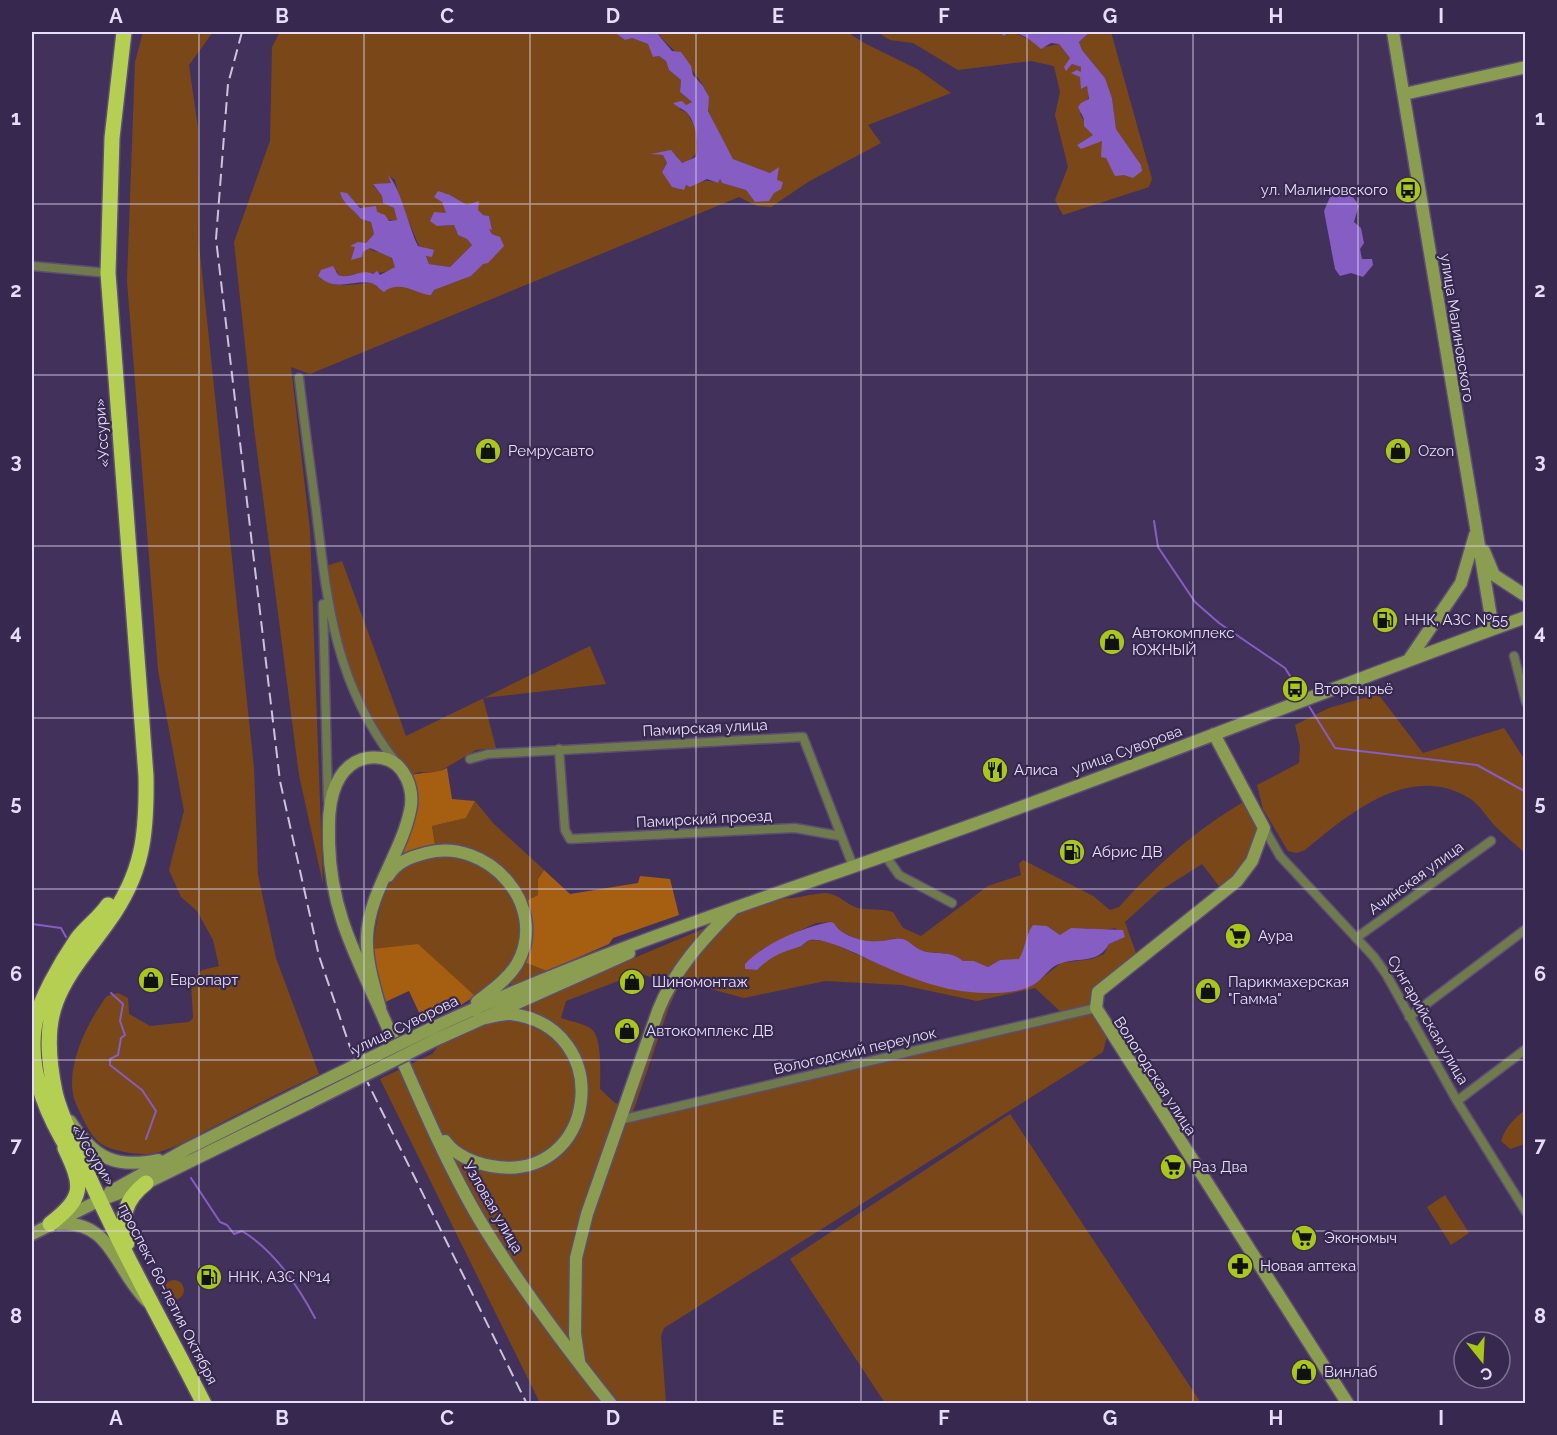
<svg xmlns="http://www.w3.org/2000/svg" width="1557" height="1435" viewBox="0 0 1557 1435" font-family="Raleway,sans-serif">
<rect width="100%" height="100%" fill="#42325b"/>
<path fill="#7a4818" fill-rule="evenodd" d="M143 32H213L189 65 198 128 199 244 254 768 258 875 276 958 319 1074C283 1091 248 1109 213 1127 195 1136 175 1149 155 1153 141 1156 118 1152 105 1146 92 1140 83 1119 77 1106 61 1074 87 1022 107 996L118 993 128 998 129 1014 150 1026 189 1022 193 1018 191 982 202 970 219 966 213 940 197 911 181 897 169 870 184 811 158 670 127 281 135 62Z
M280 32H614L625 40 632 38 648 44 652 49 653 57 659 56 666 61 669 70 681 80 680 92 692 102 679 109 689 114C689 120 692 121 695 126 702 141 699 160 681 163L676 155 654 154H663L667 163 662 172 681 190C689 181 707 179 718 183L719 178 722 183 746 190 755 202 769 200 779 168 770 173 733 159C729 152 709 115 708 109 707 101 709 95 704 87 691 66 673 50 656 32H847L864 43 917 69 951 93 868 125 881 143 808 182 771 207 757 206 739 197 310 374 291 367 310 530 323 884 299 775 254 428 234 242 270 141 272 47ZM389 176 395 180 399 198 419 246 424 247 429 264 450 267 472 245 467 239 458 235 454 225 437 226 447 213 442 202 450 195 483 215 489 216 492 230 488 227 492 234 496 235 488 263H483L471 276 434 290 431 295 414 287H377L374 283C355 283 334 291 318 276L337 271 338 275 344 277C361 270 378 278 396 267 391 254 386 253 373 251L370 248 363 252H355V246L365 244 374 234 371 222 361 219 355 211V202C363 211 384 222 397 220L394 208 383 203 382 196 373 185 391 183Z
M877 32H1001L1003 35 1015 33 1045 47 1059 44 1070 58 1065 67 1066 70 1072 64 1081 67 1082 89 1087 86C1091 98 1086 104 1080 114L1093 135 1077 145 1102 141 1106 158 1115 172 1141 165 1116 129 1112 98 1105 78 1082 50 1079 42 1090 32H1111L1152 179 1149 187 1063 215 1055 200 1068 167 1055 115 1060 92 1054 66 1031 61 958 70 913 43 890 40Z
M342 561 406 736 590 646 606 684 483 698 496 748 476 750 437 773 419 772 409 776 364 707 338 639 326 566Z
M1378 694 1423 753 1504 728 1525 760V853C1515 844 1504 835 1494 825 1487 817 1479 804 1469 798 1409 762 1349 814 1305 850L1297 853 1288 851 1263 809 1257 785 1299 763 1300 746 1295 725 1329 708Z
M475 801 493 823 544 870 538 879V895L524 902C504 863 481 841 435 845L432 826 466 818Z
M1245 801 1258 827C1250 852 1243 873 1219 886L1202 864 1158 892 1125 922 1137 956 1095 989 1089 1005 1107 1036 1103 1052 664 1328 661 1336 666 1403H540L380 1079 432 1054 440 1044 478 1025 500 1020 524 1009V1004L777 898C795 900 808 894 825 893 837 893 845 903 855 907 865 911 881 908 893 912L903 928 921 936 988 886 1021 875 1019 864 1023 860 1093 896 1110 910 1119 907C1158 864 1194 831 1245 801ZM830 922C841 934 859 941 876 942 884 942 895 936 903 939 910 941 916 949 923 951 938 955 950 950 963 961H974L988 967 1000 960H1019L1027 947 1028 932 1047 926 1060 935 1086 928 1099 931 1115 928 1125 937 1109 944 1104 954 1092 959 1061 963 1033 985 969 992 883 966 827 941 810 940 800 947 778 952 767 958 757 970 748 969 762 949 816 923ZM639 973 671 984 625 1106 615 1103 600 1089C600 1075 603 1035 590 1028 582 1023 570 1021 561 1018L566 1001ZM681 981 744 998 825 981 902 985 977 1001 1035 988 1061 1012 633 1112 669 1007Z
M454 855C498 866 540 916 512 961 503 976 488 985 475 996L454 979 373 949C377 918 381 879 412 862 423 856 442 857 454 855Z
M524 962 547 971 513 986 509 983Z
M1525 1110V1144L1510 1149 1501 1141C1506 1126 1514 1119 1525 1110Z
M1010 1114 1201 1403H885L790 1259Z
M1445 1195 1469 1233 1451 1245 1427 1207Z
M164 1290a10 10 0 1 1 20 0a10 10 0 1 1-20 0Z"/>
<path fill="#a65f11" d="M447 768 452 799 475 801 466 818 432 826 435 845 408 853 400 858 409 776C422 771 434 775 447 768Z
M544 870 570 894 638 883 640 876 670 879 679 915 613 938 609 944 547 971 524 962 532 930 524 902 538 895V879Z
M418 944 475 996 461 1005 422 1019 409 991 383 1003 372 962 373 949Z"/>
<path fill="#865dc2" d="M614 32H656L672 51 681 52 691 66 693 75 703 86 709 97 708 111 733 159 770 173 779 167 777 180 783 182 781 189 774 193 769 201 755 202 746 190 722 183 720 179 718 183 707 179 690 187 686 185 684 190 672 187 662 172 667 163 663 155 651 154 671 150 682 163 696 157C698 140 697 128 689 115 687 111 677 107 673 103L682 101 686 105 692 102 680 92 681 80 669 70 666 61 659 56 653 57 648 44 632 38 625 40Z
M1001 32H1090L1079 42 1082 50 1105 78 1112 98 1116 129 1141 165 1142 171 1133 178 1124 175 1115 176 1106 158 1101 157 1102 141 1081 149 1077 145 1093 135 1084 126V119L1078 107 1081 103 1089 99 1087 86 1081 89 1080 77 1071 73 1077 70 1081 72V67L1072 64 1066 71 1064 67 1070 58 1059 44 1051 43 1041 49C1030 40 1018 28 1003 36Z
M388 175C400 186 409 228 418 246L434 250 432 257 426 256 429 264 450 267 472 245 467 239 458 235 454 225 437 226 430 221 434 212 446 213 442 202 434 197 438 191 450 195 467 205 479 201 478 210 483 215 489 216 492 230 489 229 492 234 500 237 504 246 488 263 483 264 471 276 434 290 431 295C421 296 399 278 384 292 379 289 376 284 371 283 352 279 337 293 318 276L321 270 333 266 338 275C350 280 361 268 373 274L377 271 380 275 395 267 392 258 370 248 363 252 362 257 351 260 355 247 350 246 358 242 366 243 374 234 371 222 361 219C354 209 343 205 340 192L347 193 360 208 376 206 377 212 385 215 389 221 397 220 394 208 383 203 382 196 373 184 391 183Z
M1341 192 1352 196 1359 205 1354 222 1361 228 1364 243 1360 249 1362 259H1372L1373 265 1363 277 1351 273 1340 276 1335 269 1324 211 1330 197Z
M830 922 834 923C840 936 866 943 880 941 886 941 897 937 903 939 910 941 915 948 923 951 937 955 950 950 963 961H974L988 967 1000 960 1019 959C1026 948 1025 935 1033 925L1047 926 1060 935 1071 928 1123 930 1125 937 1109 944C1098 964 1081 957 1062 963 1049 966 1044 979 1033 985 1017 994 988 994 970 992 942 990 908 977 883 966 867 959 826 937 810 940 806 941 803 946 799 947 781 952 770 957 757 970L745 969V964C763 944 803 927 830 922Z"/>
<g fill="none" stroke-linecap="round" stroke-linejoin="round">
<path stroke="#865dc2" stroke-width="2" d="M1154 521 1158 547 1195 602 1219 623 1285 668 1302 695
M1307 703 1335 748 1477 765 1526 792
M32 924 61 928 66 937
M111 993 123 1004 120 1021 125 1035 121 1038 118 1055 110 1059V1065L142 1090 156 1111 146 1139
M191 1178 220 1222 227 1225 234 1234 242 1231C274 1250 298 1286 315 1318"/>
<g stroke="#5c4e74" stroke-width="11">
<path id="street" d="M32 266 108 273
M299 378C304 421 310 465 316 509 327 602 335 684 395 761
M323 604 328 801
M1514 656 1526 702
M559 749 565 830 570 839 795 828 840 836
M470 759 488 754 803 737 853 866
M1264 828 1280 856 1374 957 1386 974 1457 1101 1526 1212
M885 855 899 875 952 903
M1356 938 1491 841
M1409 1017 1526 929
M1457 1101 1526 1049
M620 1120 1096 1008"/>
</g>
<g stroke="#5c4e74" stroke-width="15">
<path id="secondary" d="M1393 32 1493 629
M1404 94 1526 67
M1484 551 1494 575 1526 596
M1408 661 1461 583 1475 535
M1214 734 1264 828 1252 861 1237 881 1098 992 1096 1008 1348 1404
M388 876C397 862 410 857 426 853 488 837 550 906 517 964 507 980 492 990 477 1002
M380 1008C374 986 366 961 367 937 369 892 401 854 410 811 415 790 405 762 382 758 356 754 340 770 333 793 328 810 329 826 329 844 331 913 357 957 384 1019 414 1086 442 1156 479 1219 518 1284 564 1345 611 1404
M430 1029C605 947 788 891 969 826 1155 759 1339 685 1526 617
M435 1040 629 953
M70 1121C94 1158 115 1169 158 1160
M445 1141C455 1155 474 1163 491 1166 598 1185 617 1027 511 1014 501 1013 489 1018 479 1019
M110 1192 187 1149 305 1090
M58 1224C111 1219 115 1270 147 1301
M32 1234 100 1200 146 1183 311 1102
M579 1361 575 1334 576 1258 587 1214 658 1011C674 970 703 939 734 908"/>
</g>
<g stroke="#5c4e74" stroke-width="18">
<path id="highway" d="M124 32 112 138 108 273 146 776C147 835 143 873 108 922 90 948 67 972 56 1002 45 1030 49 1063 55 1092 61 1118 75 1143 85 1168 120 1248 164 1325 204 1404
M71 1154C49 1119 28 1073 34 1029 37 1003 62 961 77 939 86 927 99 918 108 905
M50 1224C85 1197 83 1186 65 1148
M127 1243C121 1217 124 1200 146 1183"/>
</g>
<use href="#street" stroke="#6f7b4c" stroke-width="8"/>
<use href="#secondary" stroke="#8b9d50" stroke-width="12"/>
<use href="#highway" stroke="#b4cf52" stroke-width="15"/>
<path stroke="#cbc2de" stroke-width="2" stroke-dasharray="12 6" stroke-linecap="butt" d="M242 32 228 84 216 239 280 781 319 956 350 1047 527 1404"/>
<g stroke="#5c4e74" stroke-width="15" stroke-linecap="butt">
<path id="secondary-bridge" d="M305 1090 430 1029
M311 1102 435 1040"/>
</g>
<use href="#secondary-bridge" stroke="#8b9d50" stroke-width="12"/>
</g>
<path fill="none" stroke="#e6def8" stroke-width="1.5" stroke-opacity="0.55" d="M199 32V1404M364 32V1404M530 32V1404M696 32V1404M861 32V1404M1027 32V1404M1193 32V1404M1358 32V1404M32 204H1526M32 375H1526M32 546H1526M32 718H1526M32 889H1526M32 1060H1526M32 1231H1526"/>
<defs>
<g id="bus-disc" transform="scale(1.35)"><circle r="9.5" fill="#a9c71b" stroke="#372850"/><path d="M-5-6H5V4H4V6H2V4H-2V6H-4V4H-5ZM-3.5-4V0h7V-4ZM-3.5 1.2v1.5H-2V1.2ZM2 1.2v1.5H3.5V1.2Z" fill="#111"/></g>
<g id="shop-disc" transform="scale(1.35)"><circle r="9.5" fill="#a9c71b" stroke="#372850"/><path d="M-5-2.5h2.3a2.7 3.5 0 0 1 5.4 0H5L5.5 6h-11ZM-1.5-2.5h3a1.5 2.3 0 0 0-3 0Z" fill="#111"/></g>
<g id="fuel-disc" transform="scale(1.35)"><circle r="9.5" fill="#a9c71b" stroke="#372850"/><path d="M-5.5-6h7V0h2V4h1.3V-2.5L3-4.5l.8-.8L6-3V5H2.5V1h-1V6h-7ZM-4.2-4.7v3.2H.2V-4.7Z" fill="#111"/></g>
<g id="restaurant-disc" transform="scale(1.35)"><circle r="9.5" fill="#a9c71b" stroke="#372850"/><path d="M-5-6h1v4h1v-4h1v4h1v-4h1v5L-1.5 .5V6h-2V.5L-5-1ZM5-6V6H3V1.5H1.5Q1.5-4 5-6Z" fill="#111"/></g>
<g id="supermarket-disc" transform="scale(1.35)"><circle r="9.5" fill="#a9c71b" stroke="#372850"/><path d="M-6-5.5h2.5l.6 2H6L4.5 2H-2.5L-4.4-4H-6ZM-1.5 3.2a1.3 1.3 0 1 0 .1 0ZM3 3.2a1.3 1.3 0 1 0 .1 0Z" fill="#111"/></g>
<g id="pharmacy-disc" transform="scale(1.35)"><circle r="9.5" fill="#a9c71b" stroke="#372850"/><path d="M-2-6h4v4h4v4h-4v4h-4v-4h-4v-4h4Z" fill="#111"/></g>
</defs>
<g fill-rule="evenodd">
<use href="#bus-disc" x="1408" y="190"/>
<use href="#shop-disc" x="488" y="451"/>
<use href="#shop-disc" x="1398" y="451"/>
<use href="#fuel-disc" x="1385" y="620"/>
<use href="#shop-disc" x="1112" y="642"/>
<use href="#bus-disc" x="1295" y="689"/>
<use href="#restaurant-disc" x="995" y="770"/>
<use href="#fuel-disc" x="1072" y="852"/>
<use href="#supermarket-disc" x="1238" y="936"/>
<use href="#shop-disc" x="151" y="980"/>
<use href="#shop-disc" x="632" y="982"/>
<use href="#shop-disc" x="1208" y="991"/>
<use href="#shop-disc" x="627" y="1031"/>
<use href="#supermarket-disc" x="1173" y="1167"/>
<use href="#supermarket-disc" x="1304" y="1238"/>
<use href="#pharmacy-disc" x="1240" y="1266"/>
<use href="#fuel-disc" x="209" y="1277"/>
<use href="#shop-disc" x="1304" y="1372"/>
</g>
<g text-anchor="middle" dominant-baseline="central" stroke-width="4.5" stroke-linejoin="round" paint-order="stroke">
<g font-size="15" fill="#e6def8" stroke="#372850" text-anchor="start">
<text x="1388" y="190" text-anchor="end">ул. Малиновского</text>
<text x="508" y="451">Ремрусавто</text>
<text x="1418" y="451">Ozon</text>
<text x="1404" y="620">ННК, АЗС №55</text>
<text x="1132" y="633">Автокомплекс<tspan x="1132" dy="17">ЮЖНЫЙ</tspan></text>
<text x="1314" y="689">Вторсырьё</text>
<text x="1014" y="770">Алиса</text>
<text x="1092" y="852">Абрис ДВ</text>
<text x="1258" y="936">Аура</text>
<text x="170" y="980">Европарт</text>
<text x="652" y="982">Шиномонтаж</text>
<text x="1228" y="982">Парикмахерская<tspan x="1228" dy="17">"Гамма"</tspan></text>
<text x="646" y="1031">Автокомплекс ДВ</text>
<text x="1192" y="1167">Раз Два</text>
<text x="1324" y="1238">Экономыч</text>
<text x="1260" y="1266">Новая аптека</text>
<text x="228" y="1277">ННК, АЗС №14</text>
<text x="1324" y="1372">Винлаб</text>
</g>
<g font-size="15" fill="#e6def8" stroke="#372850">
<text transform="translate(1457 328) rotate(81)">улица Малиновского</text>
<text transform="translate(102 433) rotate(-94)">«Уссури»</text>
<text transform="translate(705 728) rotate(-3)">Памирская улица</text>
<text transform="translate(1127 750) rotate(-20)">улица Суворова</text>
<text transform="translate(704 819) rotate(-3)">Памирский проезд</text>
<text transform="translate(1416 878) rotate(-36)">Ачинская улица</text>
<text transform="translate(1428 1020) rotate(60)">Сунгарийская улица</text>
<text transform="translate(405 1025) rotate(-26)">улица Суворова</text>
<text transform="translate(855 1051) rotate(-13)">Вологодский переулок</text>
<text transform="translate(1155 1076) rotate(57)">Вологодская улица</text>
<text transform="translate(93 1155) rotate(58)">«Уссури»</text>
<text transform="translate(493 1207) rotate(60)">Узловая улица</text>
<text transform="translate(168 1294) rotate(63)">проспект 60-летия Октября</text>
</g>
</g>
<rect width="1557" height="1435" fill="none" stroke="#372850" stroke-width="66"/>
<g transform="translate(1482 1360) rotate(162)"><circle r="28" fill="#372850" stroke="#7d7193" stroke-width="1.5"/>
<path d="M0-4.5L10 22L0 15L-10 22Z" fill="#a9c71b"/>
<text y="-9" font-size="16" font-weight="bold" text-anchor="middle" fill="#e6def8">С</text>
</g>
<rect x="33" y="33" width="1491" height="1369" fill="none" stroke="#e6def8" stroke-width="2"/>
<g font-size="20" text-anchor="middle" font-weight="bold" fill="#e6def8">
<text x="116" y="23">A</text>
<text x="282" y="23">B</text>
<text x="447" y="23">C</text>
<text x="613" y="23">D</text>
<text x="778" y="23">E</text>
<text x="944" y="23">F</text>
<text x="1110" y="23">G</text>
<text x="1276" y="23">H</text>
<text x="1441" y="23">I</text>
<text x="16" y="125">1</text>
<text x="1540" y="125">1</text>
<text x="16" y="297">2</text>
<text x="1540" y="297">2</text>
<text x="16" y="468">3</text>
<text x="1540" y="468">3</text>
<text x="16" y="639">4</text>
<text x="1540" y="639">4</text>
<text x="16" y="810">5</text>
<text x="1540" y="810">5</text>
<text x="16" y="981">6</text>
<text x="1540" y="981">6</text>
<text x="16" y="1152">7</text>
<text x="1540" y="1152">7</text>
<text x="16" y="1323">8</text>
<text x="1540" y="1323">8</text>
<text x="116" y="1425">A</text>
<text x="282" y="1425">B</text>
<text x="447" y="1425">C</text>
<text x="613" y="1425">D</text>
<text x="778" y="1425">E</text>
<text x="944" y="1425">F</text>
<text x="1110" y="1425">G</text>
<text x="1276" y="1425">H</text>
<text x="1441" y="1425">I</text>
</g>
</svg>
